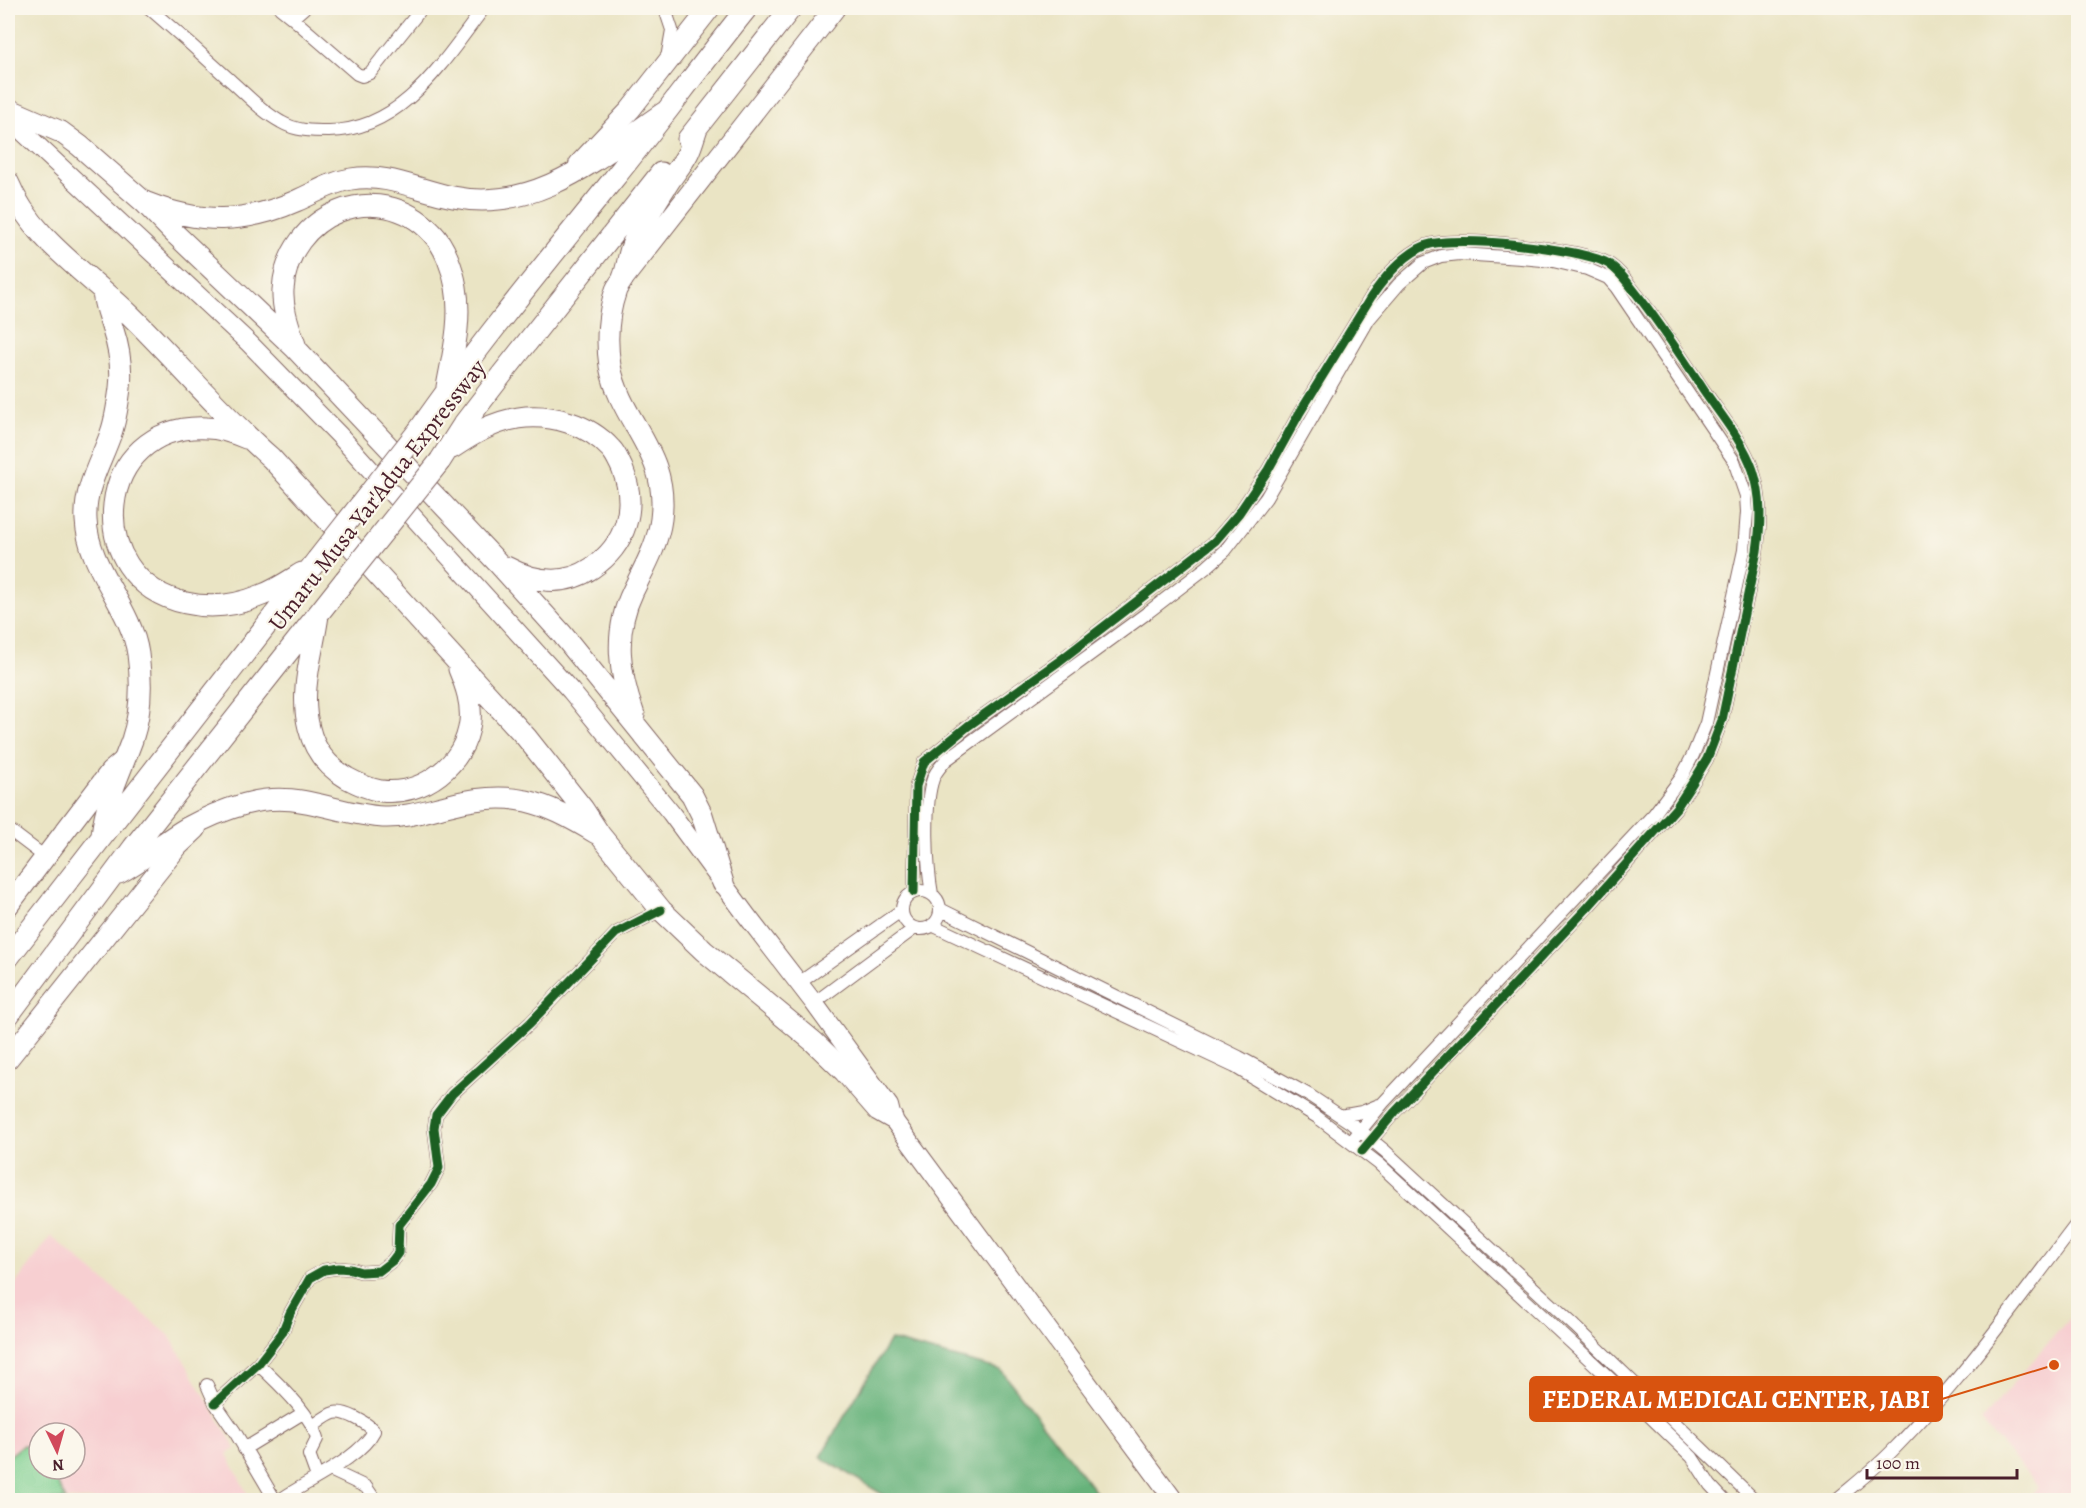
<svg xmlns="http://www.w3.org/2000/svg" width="2086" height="1508" viewBox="0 0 2086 1508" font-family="Alegreya,serif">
<rect width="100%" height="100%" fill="#fbf7ec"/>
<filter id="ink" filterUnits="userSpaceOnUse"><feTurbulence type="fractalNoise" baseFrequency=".0167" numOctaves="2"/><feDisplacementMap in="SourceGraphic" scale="12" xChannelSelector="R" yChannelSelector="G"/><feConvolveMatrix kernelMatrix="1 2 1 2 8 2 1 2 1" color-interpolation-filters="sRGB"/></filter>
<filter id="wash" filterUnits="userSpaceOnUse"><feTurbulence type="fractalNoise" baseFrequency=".008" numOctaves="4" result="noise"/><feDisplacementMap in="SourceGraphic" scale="24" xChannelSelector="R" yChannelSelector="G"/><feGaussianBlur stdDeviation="1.35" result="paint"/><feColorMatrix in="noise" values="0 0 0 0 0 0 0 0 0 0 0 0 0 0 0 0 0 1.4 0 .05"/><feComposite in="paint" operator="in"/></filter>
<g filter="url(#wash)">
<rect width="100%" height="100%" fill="#eae4c4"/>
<path fill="#f7cfd1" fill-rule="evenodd" d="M51 1236 169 1335 236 1449 227 1454 250 1499 8 1500V1294ZM39 1433H75V1469H39Z
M2078 1308V1500H2025L2039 1487 1981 1421Z"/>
<path fill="#7ecf90" stroke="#64775e" stroke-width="1.5" d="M23 1445 39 1449V1469H50L66 1500H8V1457Z"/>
<path fill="#66b27a" stroke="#586852" stroke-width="1.5" d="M890 1340 1001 1370 1102 1500H892L820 1457Z"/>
</g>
<g filter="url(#ink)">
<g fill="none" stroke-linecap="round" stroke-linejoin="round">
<g stroke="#826461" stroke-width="14">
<path id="minor" d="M149 8C177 32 204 56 231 81 247 95 262 112 281 122 296 131 312 131 329 131 403 130 444 60 484 8
M280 8 290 16 296 15 304 8
M290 16 357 74 362 76 370 73 422 8
M667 58 672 30 665 9 679 8
M8 829 45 857
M902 910a19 19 0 1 1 38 0a19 19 0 1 1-38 0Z
M914 892 916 786 924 762 968 726 1058 662 1215 541 1239 513 1268 470 1299 414 1371 297C1384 278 1404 254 1427 245 1456 235 1579 248 1607 263 1618 269 1627 282 1635 292 1660 323 1681 356 1703 389 1720 414 1743 441 1753 470 1762 497 1761 523 1757 551L1722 720 1707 759 1693 782 1676 808 1588 907 1395 1112 1362 1151
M932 894C927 867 924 804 933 779 935 772 941 766 946 760L1147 613 1207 567 1225 551 1266 498 1369 319 1399 284 1423 263 1441 256 1460 254 1521 258 1553 261 1587 269 1608 278 1616 287 1734 461 1746 496 1747 512 1744 550 1706 723 1693 755 1681 778 1654 814 1383 1103 1351 1142
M940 909 1239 1057 1309 1095 1351 1123 1385 1151 1575 1326 1755 1500
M932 925 1235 1067 1317 1117 1379 1164 1633 1400 1692 1457 1710 1485 1724 1500
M799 983 902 910
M814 1003 915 928
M1340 1116 1362 1112 1379 1105
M258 1364C277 1383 311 1412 317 1439L309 1455 317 1477
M207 1385 215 1403 235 1432 275 1500
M215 1403 258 1364 282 1333 290 1313 310 1278 324 1270 339 1268 351 1269 361 1272 379 1271 392 1261 398 1253 399 1225 431 1184 439 1168 434 1128 436 1115 452 1094 530 1023 616 933 661 910
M244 1449 303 1413
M330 1470 366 1487 375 1500
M280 1500C305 1482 360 1459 374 1431 367 1423 345 1410 334 1413 327 1415 319 1422 313 1426
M1836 1500C1855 1484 1876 1468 1894 1449 1962 1380 2019 1299 2078 1222"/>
</g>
<g stroke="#826461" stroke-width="20">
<path id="primary" d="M8 118 249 343 339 435 571 691 671 813 747 916 814 1003 889 1106 892 1118 1174 1500"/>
</g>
<g stroke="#826461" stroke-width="22">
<path id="trunk" d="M579 164 630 110 710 8
M623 279 835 8
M8 906 110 772 123 761
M8 1059 178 846 196 829"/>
</g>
<g stroke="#826461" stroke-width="23">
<path id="motorway" d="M8 109 61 132 80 146 144 202 172 231 296 349 498 563 562 634 692 795 702 815 723 883
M688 139 791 8
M8 182C31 239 89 274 130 315 178 362 221 414 271 458L526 737 583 809 600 835 661 910 704 951 814 1042 845 1072 878 1110 892 1118
M147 203C200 224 244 224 296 201 315 193 331 182 351 179 388 173 417 190 453 197 537 214 601 155 665 112
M296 348C290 329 282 310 283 290 287 213 379 176 432 233 445 246 453 270 456 287 462 321 453 354 447 387
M419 430C479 344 546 263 612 181 658 124 701 65 747 8
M246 438C234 433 221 428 207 428 94 422 79 580 186 603 212 609 238 605 262 595 276 590 289 581 302 573
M452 448C473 434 493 422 518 418 550 413 589 424 611 449 616 454 619 462 622 468 638 507 626 545 592 568 564 587 534 582 506 567
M440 461 463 425 503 373 661 173
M318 615C313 653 299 690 309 728 314 750 328 767 347 778 358 784 369 789 381 791 423 796 465 764 470 722 472 703 466 686 459 669
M634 715C619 674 613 632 633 591 644 568 658 544 661 519 670 452 621 424 610 366 606 341 608 313 616 290 618 285 622 282 623 278 628 267 628 254 633 243 644 221 657 200 670 180 676 171 683 163 688 153 692 145 694 136 697 128
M102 835C106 799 120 773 132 740 141 713 142 683 138 654 131 606 88 569 86 520 84 488 101 462 111 433 116 419 118 403 120 388 122 370 119 348 113 330 109 316 104 306 103 291
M119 873C143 860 163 842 187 828 203 819 227 809 245 804 298 789 333 814 383 817 406 818 428 810 450 805 512 789 543 801 596 833
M8 958 317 560
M8 1016 133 848 345 580"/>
</g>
<use href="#minor" stroke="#fff" stroke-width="12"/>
<use href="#primary" stroke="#fff" stroke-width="18"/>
<use href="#trunk" stroke="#fff" stroke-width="20"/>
<use href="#motorway" stroke="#fff" stroke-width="21"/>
<g stroke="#826461" stroke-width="23" stroke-linecap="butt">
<path id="motorway-bridge" d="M317 560 419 430
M345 580 440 461"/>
</g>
<use href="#motorway-bridge" stroke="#fff" stroke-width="21"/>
<g stroke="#fbf7ec" stroke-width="13">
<path id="cycleway" d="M914 892 916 786 924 762 968 726 1058 662 1215 541 1239 513 1268 470 1299 414 1371 297C1384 278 1404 254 1427 245 1456 235 1579 248 1607 263 1618 269 1627 282 1635 292 1660 323 1681 356 1703 389 1720 414 1743 441 1753 470 1762 497 1761 523 1757 551L1722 720 1707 759 1693 782 1676 808 1588 907 1395 1112 1362 1151
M215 1403 258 1364 282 1333 290 1313 310 1278 324 1270 339 1268 351 1269 361 1272 379 1271 392 1261 398 1253 399 1225 431 1184 439 1168 434 1128 436 1115 452 1094 530 1023 616 933 661 910"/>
</g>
<use href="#cycleway" stroke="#1b5e20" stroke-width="9"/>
</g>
</g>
<g text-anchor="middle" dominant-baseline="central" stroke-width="4.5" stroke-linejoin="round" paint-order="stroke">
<g font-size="24" fill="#4a1f2b" stroke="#fbf7ec">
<text transform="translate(377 495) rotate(-52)">Umaru Musa Yar'Adua Expressway</text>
</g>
</g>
<path fill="none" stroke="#d8530f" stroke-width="2" d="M2054 1365L1942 1399"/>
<circle fill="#d8530f" stroke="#fbf7ec" stroke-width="2" cx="2054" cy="1365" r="6"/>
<rect fill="#d8530f" stroke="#d8530f" stroke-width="2" x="1530" y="1377" width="412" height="44" rx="6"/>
<g font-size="26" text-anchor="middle" font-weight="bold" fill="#fff">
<text x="1736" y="1408">FEDERAL MEDICAL CENTER, JABI</text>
</g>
<rect width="2086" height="1508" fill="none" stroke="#fbf7ec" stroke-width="30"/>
<g transform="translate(57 1451) rotate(175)"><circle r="28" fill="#fbf7ec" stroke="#b4a19f" stroke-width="1.5"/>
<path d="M0-4.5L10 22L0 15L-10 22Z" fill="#d1495b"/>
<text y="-9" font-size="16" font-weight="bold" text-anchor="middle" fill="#4a1f2b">N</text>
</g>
<path d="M1867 1469v9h150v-9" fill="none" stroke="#4a1f2b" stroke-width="3"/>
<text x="1876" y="1469" font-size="18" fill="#4a1f2b" stroke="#fbf7ec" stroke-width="4.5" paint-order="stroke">100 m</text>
</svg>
